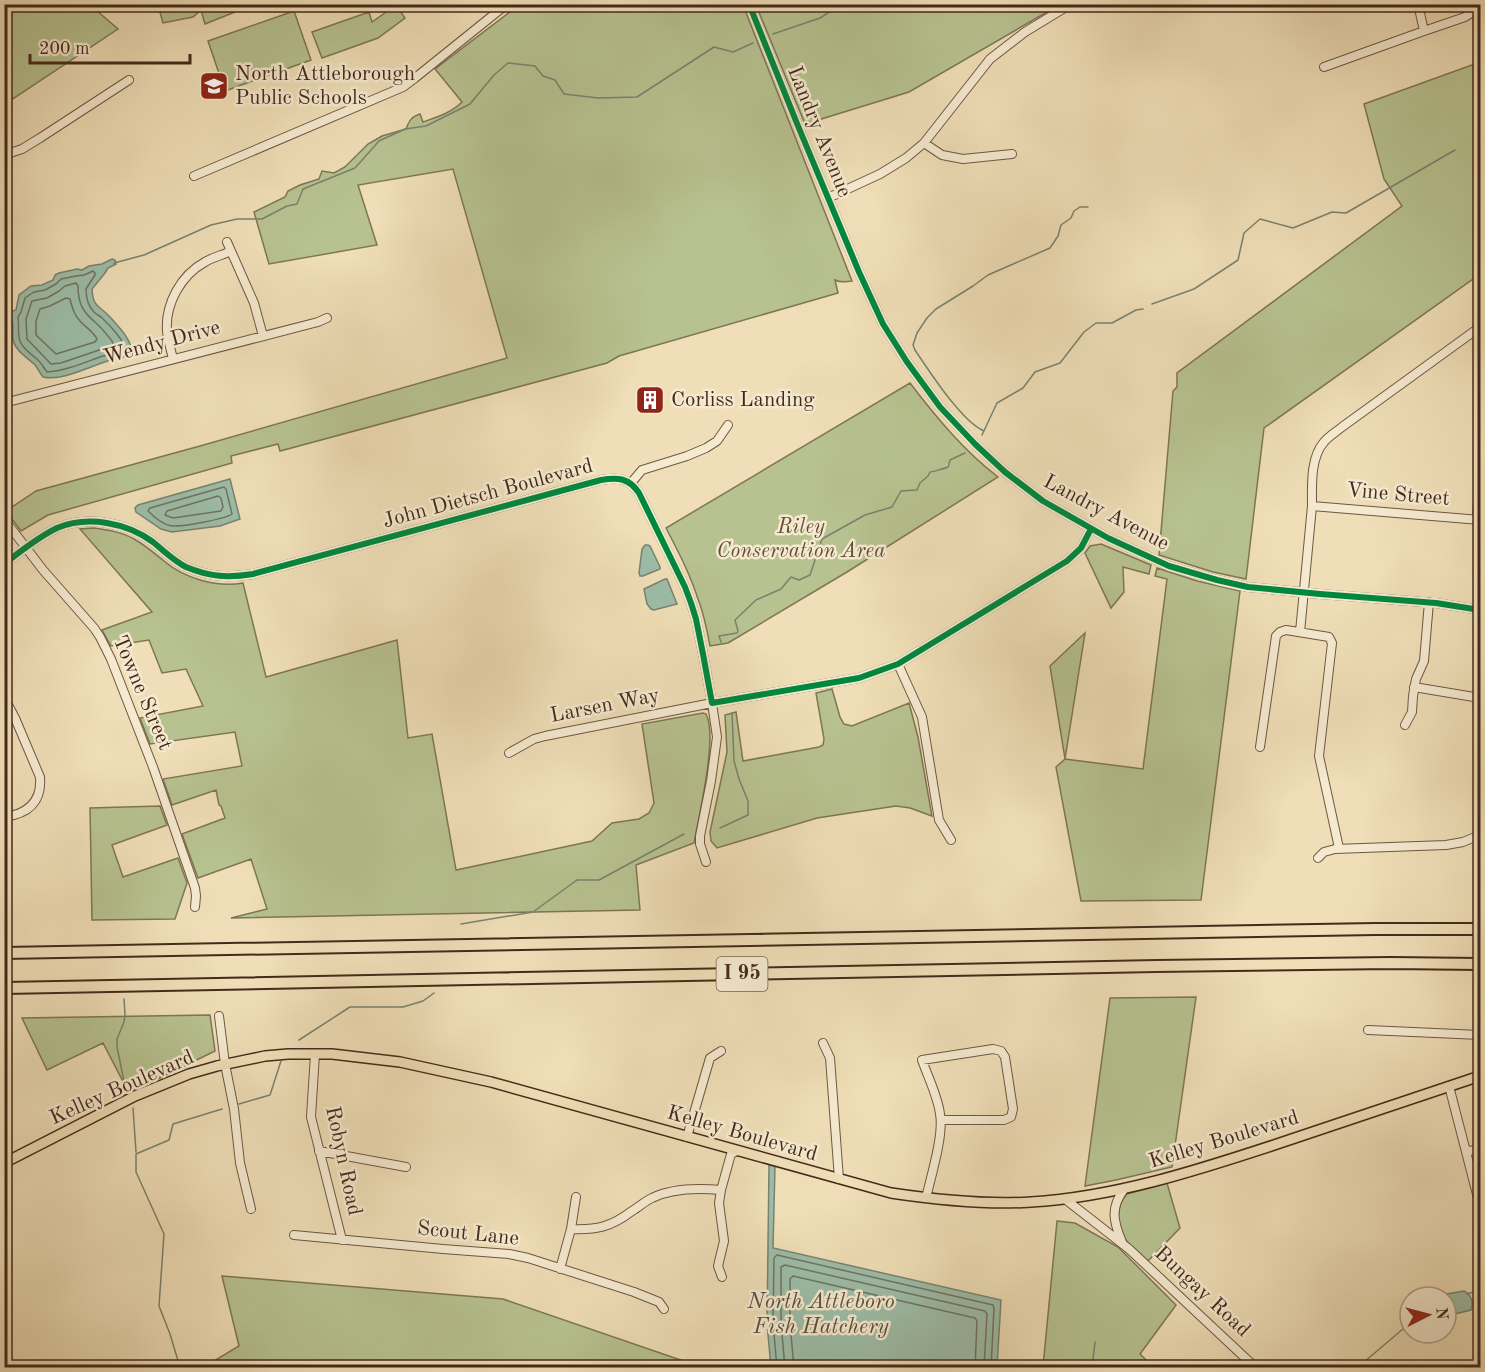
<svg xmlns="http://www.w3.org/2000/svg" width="1485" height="1372" viewBox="0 0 1485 1372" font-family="'Old Standard TT',serif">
<rect width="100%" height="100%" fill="#efdeb7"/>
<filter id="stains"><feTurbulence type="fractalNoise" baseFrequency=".00333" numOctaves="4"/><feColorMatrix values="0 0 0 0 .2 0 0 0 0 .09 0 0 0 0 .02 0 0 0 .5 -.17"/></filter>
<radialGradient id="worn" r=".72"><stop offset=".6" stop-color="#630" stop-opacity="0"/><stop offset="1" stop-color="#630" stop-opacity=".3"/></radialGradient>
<path fill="#b7c290" stroke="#7e7655" stroke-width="1.5" d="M5 4 90 5 118 29 5 104Z
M244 4 245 8 205 24 201 10 193 17 163 23 158 5Z
M396 5 405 18 378 38 322 58 312 32 369 12 372 22Z
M519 5H743L852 281C846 282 840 283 835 280L838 293 619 356 607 363 280 451 278 444 231 456 232 463 48 515 21 531 6 511 36 491 200 446 507 358 453 169 358 185 377 245 269 264 254 212 285 197 288 191 300 185 319 179 322 171 334 173 345 167 368 144 382 136 406 129C409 121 411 117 420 114L423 122C437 117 451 113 462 102L435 69Z
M756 5H1059L909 92 805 124Z
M294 11 311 60 225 91 208 41Z
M1480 62V274L1264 428 1246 579 1213 572 1159 555 1173 391 1177 387V373L1402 206 1384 179 1364 104Z
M910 383C936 417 964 451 998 477L847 572 728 643 710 646C707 630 704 614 698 599 690 574 678 551 666 528Z
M94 528C108 530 122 532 134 539 145 545 154 553 164 561 184 578 216 588 243 583L266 677 397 640 408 738 432 734 456 870 592 841 612 823 639 819 649 813 654 803 642 724 703 713 706 714C718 736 699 815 694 843L636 865 640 910 231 918 267 909 251 859 198 878 182 834 225 818 221 806 219 805 216 790 172 805 163 779 242 766 235 732 150 744 140 718 203 706 186 669 162 673 149 640 111 646 102 630 152 612 80 529Z
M1101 544 1151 565 1149 574 1123 567 1124 592 1111 608 1085 553 1090 546Z
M1157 568 1197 581 1240 591 1201 900 1081 901 1056 767 1065 759 1050 666 1085 633 1065 759 1143 769 1167 579 1155 576Z
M832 689 840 717 844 724 852 726 909 703 918 737 932 816 910 808 896 806 817 818 717 848 711 841 710 832 727 752 725 715 736 712 743 761 819 747 823 745 824 739 816 693Z
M160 806 167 825 112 845 123 877 178 858 187 883 175 919 92 920 90 808Z
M1196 997 1172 1167 1116 1180 1085 1186 1110 998Z
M210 1015 215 1051 129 1093 103 1043 47 1070 22 1018Z
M1167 1183 1180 1228 1148 1261C1142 1256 1135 1250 1129 1244 1117 1230 1114 1208 1127 1194Z
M1057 1221 1075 1223 1118 1247 1176 1305 1140 1354 1153 1367H1043Z
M222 1276 503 1299 701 1367H204L239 1346Z"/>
<path fill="#9cbda8" stroke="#79826f" stroke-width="1.5" d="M112 259 115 260 116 264 108 268 105 273 92 289C93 308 99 305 109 316 120 328 131 339 133 355 127 357 120 357 114 359 94 364 63 382 43 377 40 373 38 369 35 365 27 357 16 352 13 340 12 333 14 327 12 320L9 318V312L16 310 19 295 31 286 42 285 53 280 55 275 59 273 77 269 82 270 89 266 102 264Z
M230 479 240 519 220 526 172 532 161 529 136 512 135 508 138 505Z
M645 545H648L650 546 660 567V569L643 576H640L639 573 642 549Z
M665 579H667L677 604 654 610 651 609 647 604 644 589Z
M769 1165 775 1166 773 1248 1001 1300 997 1367H771L767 1324Z
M1464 1291C1471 1294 1474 1303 1471 1310L1446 1316V1297H1440L1441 1295Z"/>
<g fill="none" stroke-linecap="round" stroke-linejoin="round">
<path stroke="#707361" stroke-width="1.5" d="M93 271 95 273V275L86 289C86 297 88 306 94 312 97 315 99 315 102 318 110 325 123 340 126 349 119 353 111 354 103 356 85 362 66 371 47 372 44 368 42 364 38 360 31 354 20 347 19 337 18 331 19 324 18 317L21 312 25 298 34 292 45 290 56 284 61 279 76 276 84 275Z
M76 283 78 286C78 304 83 312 96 323 102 328 107 335 112 341L113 344 111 346 61 363 51 364 27 339 26 319 32 301 47 298 59 291 65 286Z
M66 298 70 299C72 307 74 315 80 321 86 328 93 331 97 339L95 342 56 354 36 335V321L40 309 50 306Z
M224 487 226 489 232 514C225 519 182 527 172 526 163 525 154 517 148 511L150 508Z
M218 496 221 498 223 507 221 511 173 518 165 515 167 511Z
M777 1368 773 1323 774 1258 777 1255 993 1305 994 1308 991 1368
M785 1368 781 1323V1267L785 1265 985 1311 987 1314 984 1368
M794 1368 790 1323V1279L793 1276 975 1318 977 1321 975 1368"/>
<path stroke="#79826f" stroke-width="1.5" d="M773 34 820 18 842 4
M114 263 144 255 211 225 237 219H262L287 206 297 204 303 189 355 168 379 141 405 129 426 126 470 104 494 75 508 63 535 66 543 76 555 80 564 94 598 98 637 97 714 47 733 52 753 43
M1152 304 1194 289 1238 260 1244 233 1260 219 1293 228 1332 212 1346 213 1455 150
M4 315 10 316
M984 431C962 422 929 371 915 350L913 345 917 333 927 318 936 309 973 286 988 275 1050 248 1058 236 1061 225 1071 218 1074 211 1080 207H1088
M982 435 997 403 1023 388 1035 372 1060 363 1084 332 1096 323H1112L1136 310 1143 309
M721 642 719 636 737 633 738 631 735 620 756 600 781 589 791 577 799 580 810 575 822 539 865 515 892 507 901 491 917 490 920 483 928 476 930 472C932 472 946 468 948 467 949 466 949 463 950 460L965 453
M720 828 748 815V801L739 779 734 761 732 713
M461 924 533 912 577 880H599L684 834
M124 999 125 1015 124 1022 117 1039V1047L126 1091
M299 1040 350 1007H403L423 1001 434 993
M239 1104 270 1095 281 1061
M133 1108 136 1152
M1467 1294 1480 1290
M191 1368 179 1364 170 1334 159 1306 164 1234 136 1172V1154L169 1140 173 1124 222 1109
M1092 1368 1095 1342
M1357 1368 1410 1323"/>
<g stroke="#705641" stroke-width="10">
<path id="minor" d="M749 4 798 126 859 272 883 324 907 362 940 407 975 444 1005 472 1043 501 1108 538 1169 566 1217 580 1248 587 1320 594 1436 603 1480 610
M1418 4 1424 31
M1324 67 1424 31 1465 17 1480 7
M924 143 942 155 963 159 1012 154
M4 155 22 149 40 138 129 80
M194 176 403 87 415 78 507 4
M828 198 880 174 906 158 924 143 990 59 1025 32 1071 4
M227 242 254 303 263 336
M173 359C171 350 168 341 167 331 165 304 181 275 205 262 213 257 223 255 231 251
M4 403 318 322 327 318
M631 483 642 470 687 456 706 448 717 441 728 425
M1312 506 1480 520
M4 519 43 570 94 628 100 637 111 659 153 767 195 888 196 896 195 907
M1477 519 1480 469
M4 564C21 551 38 537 57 528 88 515 127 523 153 542 164 551 174 561 186 567 210 577 228 578 253 574L601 480C618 477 629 478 639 493L685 587 691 603 696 619 703 654 712 703 859 678 898 664 1067 561 1081 548 1091 529
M1300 632 1312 506C1312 486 1310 458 1324 442 1329 436 1336 432 1342 427L1480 327
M898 664 922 717 939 820 951 840
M1414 687 1474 697
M4 697 15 718 40 777C42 802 28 814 4 817
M1405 725 1412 712 1413 696 1416 679 1424 661 1429 602
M1260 747 1276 636 1280 632 1286 630 1329 637 1332 643 1319 756 1339 848
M509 753 534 739 545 736 712 703 717 737 711 781 700 836V844L706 862
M1318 858 1324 852 1335 849 1446 845 1463 842 1480 835
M219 1016 225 1064 234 1109 240 1163 251 1209
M1368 1030 1480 1035
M823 1043 830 1058 839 1179
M315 1054 311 1117 342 1240
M1449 1086 1480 1206
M687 1137 710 1058 721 1051
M319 1151 406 1167
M1466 1151 1480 1150
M926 1198C931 1176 944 1135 940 1114 938 1097 928 1077 922 1060L993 1049 1001 1051 1005 1057 1013 1109 1011 1117 1004 1120H941
M1065 1199 1129 1249 1256 1368
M571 1229C597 1230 611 1227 632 1211 639 1207 645 1201 652 1198 672 1188 699 1188 721 1190
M294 1235 443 1249 509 1254 528 1258 634 1292 659 1302 664 1309
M1122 1242C1113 1221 1110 1207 1125 1188
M560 1269 571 1229 576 1197
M722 1277 718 1266 724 1241 719 1203 721 1190 731 1154 737 1151"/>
</g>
<g stroke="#45291a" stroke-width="12">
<path id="major" d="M4 1163 135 1096 189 1074 217 1066 265 1056 288 1054H332L400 1062 491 1082 891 1193C938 1200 984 1205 1031 1202 1114 1197 1195 1171 1274 1145 1343 1122 1412 1099 1480 1076"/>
</g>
<g stroke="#45291a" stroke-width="14">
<path id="highway" d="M4 953 1376 929H1480
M4 988 1156 966 1391 963 1480 964"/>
</g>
<use href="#minor" stroke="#f5ead0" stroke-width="8"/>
<use href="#major" stroke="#efdeb7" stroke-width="9"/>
<use href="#highway" stroke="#efdeb7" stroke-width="10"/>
<g stroke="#f5ead0" stroke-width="10">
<path id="cycleway" d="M749 4 798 126 859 272 883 324 907 362 940 407 975 444 1005 472 1043 501 1108 538 1169 566 1217 580 1248 587 1320 594 1436 603 1480 610
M4 564C21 551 38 537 57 528 88 515 127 523 153 542 164 551 174 561 186 567 210 577 228 578 253 574L601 480C618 477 629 478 639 493L685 587 691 603 696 619 703 654 712 703 859 678 898 664 1067 561 1081 548 1091 529"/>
</g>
<use href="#cycleway" stroke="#00873e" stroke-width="6"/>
</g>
<defs>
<g id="school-square" transform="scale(1.5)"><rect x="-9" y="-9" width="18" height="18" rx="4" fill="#8f2418" stroke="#f5ead0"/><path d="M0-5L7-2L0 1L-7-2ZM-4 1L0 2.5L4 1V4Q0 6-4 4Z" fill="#fff"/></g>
<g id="building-square" transform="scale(1.5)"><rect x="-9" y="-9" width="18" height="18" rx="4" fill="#8f2418" stroke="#f5ead0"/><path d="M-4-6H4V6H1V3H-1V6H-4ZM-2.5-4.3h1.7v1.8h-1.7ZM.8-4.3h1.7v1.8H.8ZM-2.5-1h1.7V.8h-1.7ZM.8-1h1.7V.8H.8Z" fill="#fff"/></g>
</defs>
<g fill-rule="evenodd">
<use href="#school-square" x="214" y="86"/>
<use href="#building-square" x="650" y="400"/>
</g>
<g text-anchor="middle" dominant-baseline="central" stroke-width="5" stroke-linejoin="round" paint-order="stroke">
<rect fill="#f5ead0" stroke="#7a6351" stroke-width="1.5" x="716.5" y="957" width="51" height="34" rx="4.5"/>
<g font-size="20" font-weight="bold" fill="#45291a">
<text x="742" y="974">I 95</text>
</g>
<g font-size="21" fill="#45291a" stroke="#f5ead0" text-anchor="start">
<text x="235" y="74">North Attleborough<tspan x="235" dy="24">Public Schools</tspan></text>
<text x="671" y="400">Corliss Landing</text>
</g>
<g font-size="21" fill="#45291a" stroke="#f5ead0">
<text transform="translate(819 132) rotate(68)">Landry Avenue</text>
<text transform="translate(162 343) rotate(-15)">Wendy Drive</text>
<text transform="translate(488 494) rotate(-15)">John Dietsch Boulevard</text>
<text transform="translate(1398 495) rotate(5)">Vine Street</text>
<text transform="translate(1106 513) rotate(28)">Landry Avenue</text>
<text transform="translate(142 693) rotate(67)">Towne Street</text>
<text transform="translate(605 706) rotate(-11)">Larsen Way</text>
<text transform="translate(122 1088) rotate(-24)">Kelley Boulevard</text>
<text transform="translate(742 1134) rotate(16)">Kelley Boulevard</text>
<text transform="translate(1224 1140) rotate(-17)">Kelley Boulevard</text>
<text transform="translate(343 1161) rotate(78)">Robyn Road</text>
<text transform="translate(468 1234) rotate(6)">Scout Lane</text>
<text transform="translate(1202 1292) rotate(43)">Bungay Road</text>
</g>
<g font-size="21" font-style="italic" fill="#624f38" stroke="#f5ead0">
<text x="801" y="527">Riley<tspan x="801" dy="24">Conservation Area</tspan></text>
</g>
<g font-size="22" font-style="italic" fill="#5b4e3e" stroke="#f5ead0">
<text x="821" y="1302">North Attleboro<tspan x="821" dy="25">Fish Hatchery</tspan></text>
</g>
</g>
<rect width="1485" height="1372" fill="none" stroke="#efdeb7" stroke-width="24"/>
<rect x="6" y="6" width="1473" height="1360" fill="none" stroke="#45291a" stroke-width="3"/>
<rect x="12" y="12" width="1461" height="1348" fill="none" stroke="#45291a" stroke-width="1.5"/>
<g transform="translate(1428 1315) rotate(84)"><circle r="28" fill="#f5ead0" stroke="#af9d87" stroke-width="1.5"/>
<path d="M0-4.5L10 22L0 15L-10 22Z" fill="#8f2418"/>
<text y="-9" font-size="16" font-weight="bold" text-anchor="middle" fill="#45291a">N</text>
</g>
<path d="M30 54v9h160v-9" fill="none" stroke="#45291a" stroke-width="3"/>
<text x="39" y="54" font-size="18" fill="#45291a" stroke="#f5ead0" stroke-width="4.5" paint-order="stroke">200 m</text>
<rect width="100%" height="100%" filter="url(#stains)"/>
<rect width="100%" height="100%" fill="url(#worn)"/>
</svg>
